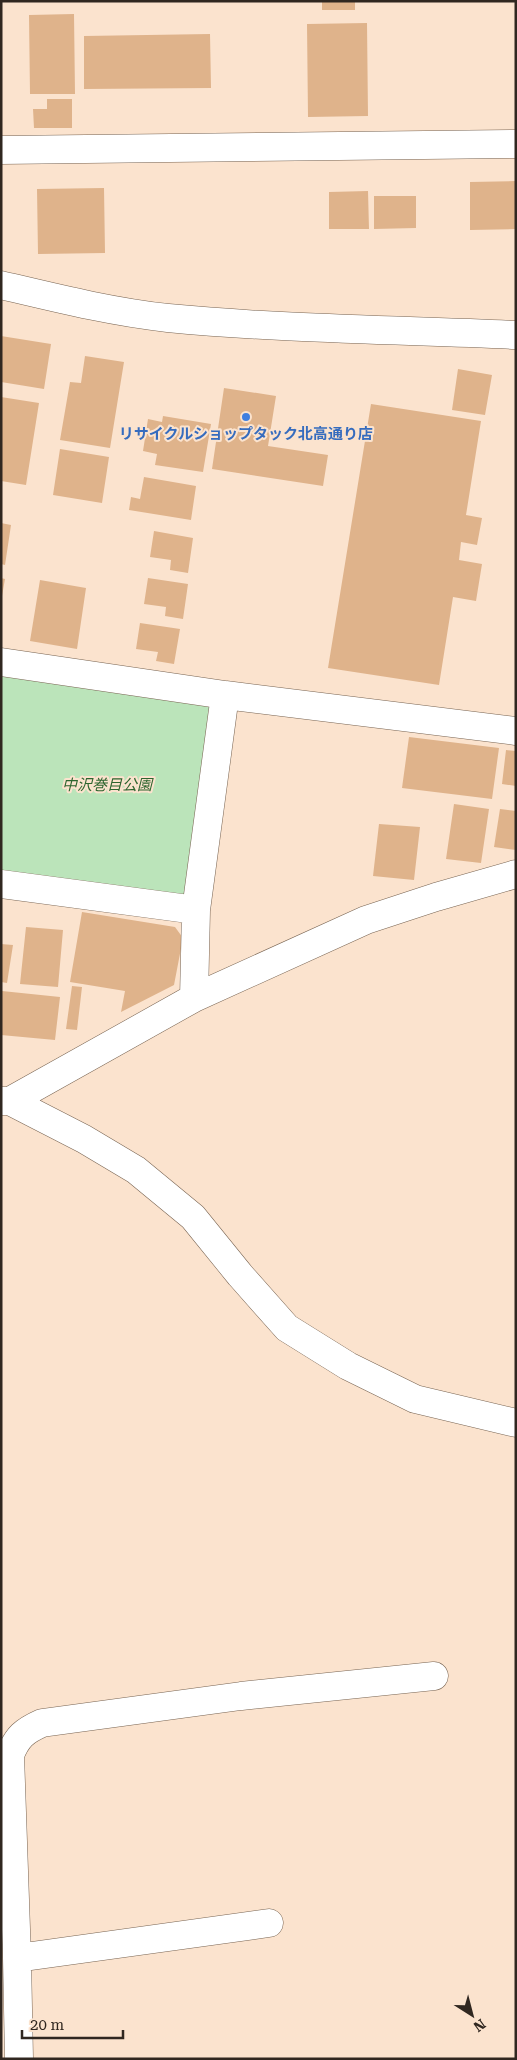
<svg xmlns="http://www.w3.org/2000/svg" width="517" height="2060" viewBox="0 0 517 2060" font-family="'Roboto Serif','Noto Sans JP',serif">
<rect width="100%" height="100%" fill="#fbe3ce"/>
<path fill="#bbe4ba" d="M1 662 225 695 196 910 1 884Z"/>
<path fill="#dfb38b" d="M322 1H355V10H322Z
M74 14 75 94H30L29 15Z
M367 23 368 116 308 117 307 24Z
M210 34 211 88 84 89V36Z
M47 99H72V128H34L33 109H47Z
M516 181V229L470 230V182Z
M104 188 105 253 38 254 37 189Z
M368 191 369 229H329V192Z
M374 196H416V228L374 229Z
M1 336 51 344 44 389 1 382Z
M85 356 124 362 110 448 60 440 70 382 81 383Z
M458 369 492 375 485 415 452 410Z
M224 388 276 396 268 446 328 455 323 486 212 469Z
M1 397 39 403 26 485 1 481Z
M371 404 481 421 466 515 482 518 477 545 461 542 459 560 482 564 476 601 453 597 439 685 328 668Z
M163 416 211 424 203 472 155 465 157 454 143 451 148 419 162 422Z
M60 449 109 457 102 503 53 495Z
M144 477 196 486 191 520 129 510 131 497 140 499Z
M1 523 11 525 5 565 1 564Z
M154 531 193 538 188 573 170 570 171 560 150 557Z
M1 578 5 579 2 596H1Z
M148 578 188 584 183 619 165 616 166 607 144 604Z
M40 580 86 588 77 649 30 641Z
M140 623 180 629 174 664 156 661 158 652 136 649Z
M409 737 499 748 492 799 402 788Z
M506 750 516 751V786L502 784Z
M454 804 489 809 481 863 446 859Z
M500 809 516 811V850L494 847Z
M379 824 420 827 414 880 373 876Z
M82 912 175 927 183 938 174 985 121 1012 125 991 70 982Z
M26 927 63 930 58 987 20 984Z
M1 944 13 945 7 983 1 982Z
M72 986 82 987 77 1030 66 1029Z
M2 991 60 997 55 1040 1 1035Z"/>
<g fill="none" stroke-linecap="round" stroke-linejoin="round">
<g stroke="#786452" stroke-width="29">
<path id="minor" d="M1 150 516 144
M1 662 225 695 516 731
M1 884 196 910
M194 998 196 910 225 695
M1 1101H10L194 998 366 920 436 897 516 874
M10 1101 84 1139 136 1170 193 1217 240 1275 287 1328 348 1366 415 1399 516 1423
M17 1958 269 1923
M19 2059 17 1958 10 1755C17 1737 24 1731 42 1723L241 1696 434 1676"/>
</g>
<g stroke="#786452" stroke-width="29">
<path id="tertiary" d="M1 285C56 298 112 312 168 318 283 329 400 330 516 335"/>
</g>
<use href="#minor" stroke="#fff" stroke-width="28"/>
<use href="#tertiary" stroke="#fff" stroke-width="28"/>
</g>
<circle fill="#3f7fe0" stroke="#fbe3ce" stroke-width="2" cx="246" cy="417" r="5"/>
<g text-anchor="middle" dominant-baseline="central" stroke-width="4" stroke-linejoin="round" paint-order="stroke">
<g font-size="15" font-weight="bold" fill="#366cbe" stroke="#fbe3ce">
<text x="246" y="434">リサイクルショップタック北高通り店</text>
</g>
<g font-size="15" font-style="italic" fill="#2d652f" stroke="#fbe3ce">
<text x="107" y="785">中沢巻目公園</text>
</g>
</g>
<rect width="517" height="2060" fill="none" stroke="#302720" stroke-width="5"/>
<g transform="translate(472 2015) rotate(144)" stroke="#fbe3ce" stroke-width="4" paint-order="stroke">
<path d="M0-4L9 19L0 12L-9 19Z" fill="#302720"/>
<text y="-8" font-size="14" font-weight="bold" text-anchor="middle" fill="#302720">N</text>
</g>
<path d="M22 2030v8h101v-8" fill="none" stroke="#302720" stroke-width="2.5"/>
<text x="30" y="2030" font-size="15" fill="#302720" stroke="#fbe3ce" stroke-width="4" paint-order="stroke">20 m</text>
</svg>
